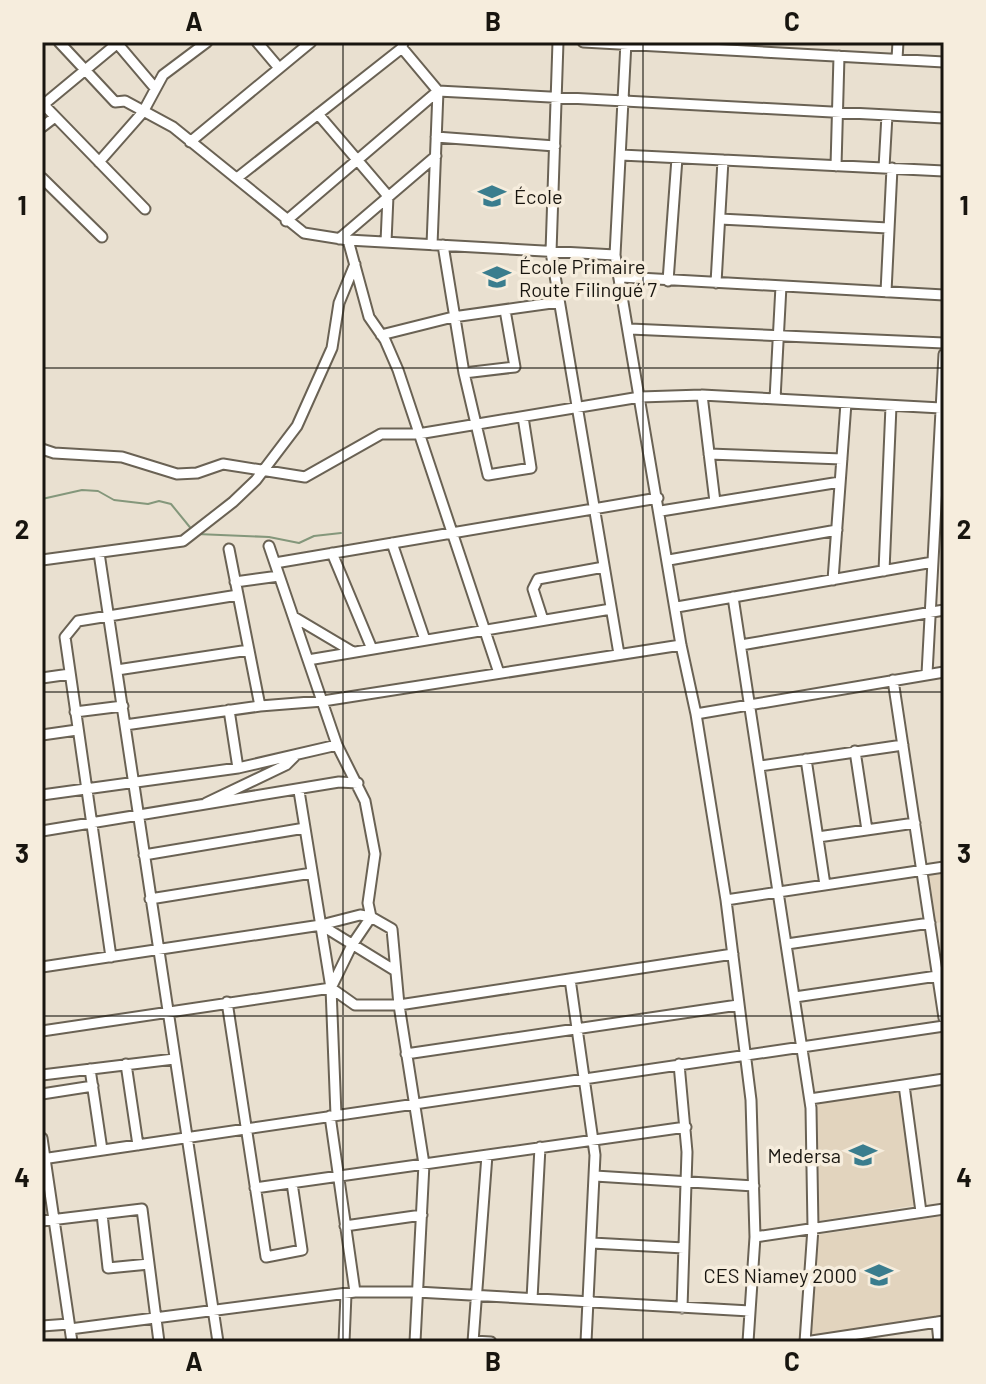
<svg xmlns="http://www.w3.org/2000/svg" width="986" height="1384" viewBox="0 0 986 1384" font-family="Barlow,sans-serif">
<rect width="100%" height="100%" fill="#e9e0d0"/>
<path fill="#e2d4be" d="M944 873V922L934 923 927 876Z
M901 1090 917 1205 818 1221 817 1102Z
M944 1216V1316L810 1336 816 1235Z"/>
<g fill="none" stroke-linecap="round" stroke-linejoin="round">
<path stroke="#84977b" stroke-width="2" d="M42 499 82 490 98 491 114 500 148 504 159 501 171 504 193 531
M197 534 269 537 299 543 314 536 341 533"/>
<g stroke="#6a6254" stroke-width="13">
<path id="minor" d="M59 42 115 102 125 101 173 127 304 233 348 240 615 255
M116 42 155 88
M257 42 279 68
M558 42 551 252 619 654
M583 42 944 62
M626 42 615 255 681 645 696 714 726 900 751 1100 755 1237 748 1342
M402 48 438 91 432 245
M897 59 898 42
M42 103 145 209
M43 105 119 42
M318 114 388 196 386 242
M42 127 55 117
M436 137 555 146
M190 142 311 42
M621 155 944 171
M99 162 143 112 163 75 207 42
M836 166 839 56
M884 168 887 115
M42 178 102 237
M237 178 402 48 403 42
M720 219 888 228
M286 221 438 91 944 118
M339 239 436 156
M348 240 369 317 385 340 398 370 499 673
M443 245 464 373 488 475 531 468 523 417
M621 277 944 295
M668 281 677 158
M716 283 723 160
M886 292 892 168
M630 329 944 343
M381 335 453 317 559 302
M464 373 515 367 505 310
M702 395 715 502
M775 399 781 286
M42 449 54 453 122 457 177 474 197 473 223 464 305 477 381 434H418L640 397 702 395 941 408
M709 454 842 459
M661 511 840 482
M392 543 425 640
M269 546 337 745 365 801 375 854 368 903 371 917 392 929 399 1005 424 1164 415 1342
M229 549 260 706
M99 553 218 1342
M332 553 372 649
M42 560 183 541 233 502 256 480 297 426 332 348 339 303 355 264
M669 560 837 530
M275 563 658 498
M884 571 891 406
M833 580 846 403
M235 582 279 576
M733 597 811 1108 813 1228 805 1342
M677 607 933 562
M294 617 353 652
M543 620 533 589 538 579 604 567
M741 645 944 610
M308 660 611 609
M117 670 249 650
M927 674 944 354
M42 678 70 674
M893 680 944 1018
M229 710 238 768
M75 712 123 706
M696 714 944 672
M125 725 260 706 323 701 681 645
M42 735 77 730
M855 751 867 830
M806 759 825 885
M760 766 903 745
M299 791 331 988 336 1115
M42 795 238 768 337 745
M206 803 286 765 295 756
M42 831 339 782 358 783
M818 837 915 823
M144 855 305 828
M150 899 312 873
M726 900 944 867
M321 925 394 970
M787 944 930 923
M111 957 65 637 78 621 238 595
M42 967 321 925 360 915 371 917 352 945 331 988
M570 979 595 1155 586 1342
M795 997 944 975
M227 1002 266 1257 302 1250 292 1183
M42 1031 331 988 355 1005H399L733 954
M406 1054 738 1005
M126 1064 138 1145
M679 1064 687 1152 682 1308
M90 1069 102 1150
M42 1075 174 1059
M904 1085 921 1212
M42 1094 93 1086
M810 1099 944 1079
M330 1116 355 1292
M42 1138 72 1342
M42 1159 944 1026
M595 1176 754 1186
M255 1188 686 1127
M102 1214 108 1268 149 1264
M42 1221 142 1209 159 1342
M345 1226 422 1215
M755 1237 944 1209
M592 1243 684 1248
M532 1299 540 1147
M937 1322 939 1342
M42 1326 69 1324
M70 1329 355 1292H417L750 1311
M473 1341 491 1342
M344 1342 346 1294
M473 1342 487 1155
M805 1342 944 1321"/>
</g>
<use href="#minor" stroke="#fff" stroke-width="9"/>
</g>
<path fill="none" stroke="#18150f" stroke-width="2" stroke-opacity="0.55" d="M343 42V1342M643 42V1342M42 368H944M42 692H944M42 1016H944"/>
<defs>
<g id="school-bare" transform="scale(2.16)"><path d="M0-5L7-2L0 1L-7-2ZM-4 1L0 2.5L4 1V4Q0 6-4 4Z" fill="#3a7d8e" stroke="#f6eddd" stroke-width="2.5" paint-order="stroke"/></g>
</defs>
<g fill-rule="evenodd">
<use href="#school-bare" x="492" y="196"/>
<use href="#school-bare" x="497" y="277"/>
<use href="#school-bare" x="863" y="1155"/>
<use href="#school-bare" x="879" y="1275"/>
</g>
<g text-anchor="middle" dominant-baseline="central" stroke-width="7" stroke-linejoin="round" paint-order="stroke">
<g font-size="20" fill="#18150f" stroke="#f6eddd" text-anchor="start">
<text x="514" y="196">École</text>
<text x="519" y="266">École Primaire<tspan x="519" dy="23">Route Filingué 7</tspan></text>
<text x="841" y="1155" text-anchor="end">Medersa</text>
<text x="857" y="1275" text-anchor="end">CES Niamey 2000</text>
</g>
</g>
<rect width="986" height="1384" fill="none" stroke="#f6eddd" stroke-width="88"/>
<rect x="44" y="44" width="898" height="1296" fill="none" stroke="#18150f" stroke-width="3"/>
<g font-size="26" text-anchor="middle" font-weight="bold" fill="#18150f">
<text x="194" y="31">A</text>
<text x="493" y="31">B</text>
<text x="792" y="31">C</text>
<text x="22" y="215">1</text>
<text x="964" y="215">1</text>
<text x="22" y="539">2</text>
<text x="964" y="539">2</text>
<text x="22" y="863">3</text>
<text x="964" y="863">3</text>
<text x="22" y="1187">4</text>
<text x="964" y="1187">4</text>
<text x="194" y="1371">A</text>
<text x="493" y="1371">B</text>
<text x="792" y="1371">C</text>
</g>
</svg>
